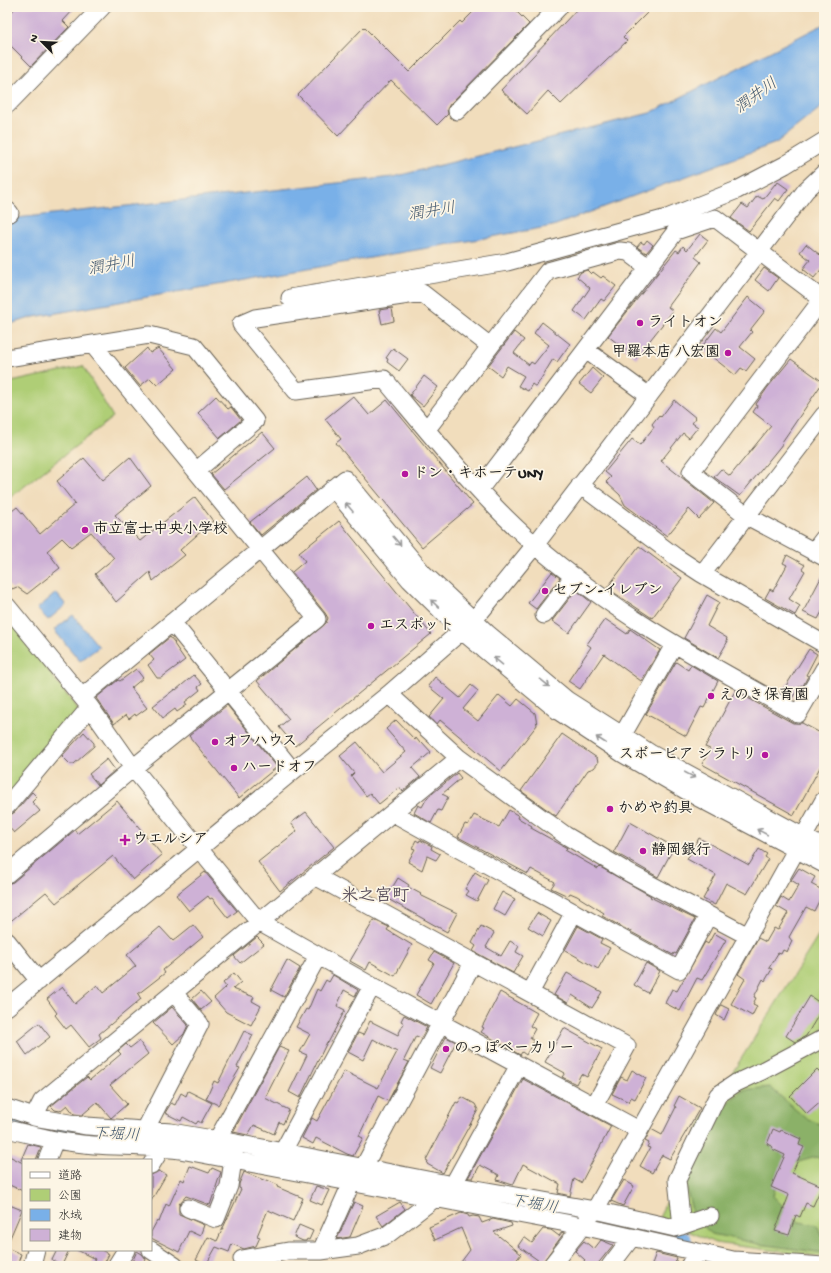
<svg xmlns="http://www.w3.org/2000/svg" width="831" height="1273" viewBox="0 0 831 1273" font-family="'Gochi Hand','Klee One',sans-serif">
<rect width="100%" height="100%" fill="#fcf5e5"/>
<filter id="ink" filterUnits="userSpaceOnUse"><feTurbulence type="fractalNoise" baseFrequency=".025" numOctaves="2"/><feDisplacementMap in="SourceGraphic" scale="8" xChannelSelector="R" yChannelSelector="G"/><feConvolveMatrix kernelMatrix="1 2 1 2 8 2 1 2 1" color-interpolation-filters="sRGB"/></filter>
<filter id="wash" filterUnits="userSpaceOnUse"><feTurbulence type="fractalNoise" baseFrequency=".012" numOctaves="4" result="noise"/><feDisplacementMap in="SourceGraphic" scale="16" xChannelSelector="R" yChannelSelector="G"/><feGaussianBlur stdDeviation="0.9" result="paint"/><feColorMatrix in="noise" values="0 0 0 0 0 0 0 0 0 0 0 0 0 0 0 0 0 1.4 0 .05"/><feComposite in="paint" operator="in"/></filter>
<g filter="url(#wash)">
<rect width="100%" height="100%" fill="#f1ddbc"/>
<path fill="#afce76" stroke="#667549" d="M83 366 113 417 7 500V383Z
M7 619 11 621 79 711 7 802Z
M824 927V1257L715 1243 659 1218 702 1121Z"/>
<path fill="#8bb167" stroke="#546642" d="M770 1087 804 1117 824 1126V1160L816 1157 781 1167 773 1196 799 1222 817 1225 824 1240V1253L759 1244 712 1234 694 1218 685 1183 693 1153 722 1107 744 1090Z"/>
<path fill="#79b0e8" stroke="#4a6682" d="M824 24V105L776 143 553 226 34 317 7 325V219L393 177 650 113Z
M56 593 66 605 48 620 37 609Z
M73 615 99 647 80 661 54 630Z"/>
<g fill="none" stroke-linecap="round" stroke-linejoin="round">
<path stroke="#79b0e8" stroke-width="20" d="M7 1118 85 1135 121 1136
M601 1219 682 1241"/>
</g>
<g id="blocks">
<path fill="#ceb1d6" d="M16 7H76L63 21 69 27 31 66 7 42V17Z
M478 7H512L529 24 450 104 447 109 448 114 437 125 391 80 338 136 298 95 364 27 409 72 460 21 462 23Z
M579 7H653L623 37 627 41 561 104 548 91 527 114 501 90Z
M778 182 788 189 779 201 775 198 749 231 731 218 742 204 748 208 757 196 763 199 775 184 776 185Z
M700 234 708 240 695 257 701 262 668 307 673 311 636 358 608 336 676 250 679 252 683 246 687 250Z
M647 240 653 245 646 253 637 247 641 242 644 244Z
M806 244 824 258V266L814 278 803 269 810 260 800 252Z
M764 268 778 278 769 291 755 280Z
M587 270 591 274 593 272 601 278 603 276 616 286 604 301 601 299 586 320 574 311 590 288 577 277 581 272Z
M748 297 765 311 750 330 752 332 740 347 755 359 746 371 741 368 735 375 701 348 716 328 721 332Z
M392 308 394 321 382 324 379 310Z
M542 322 570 344 557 362 553 359 536 387 532 384 528 391 518 386 524 376 507 366 501 376 488 366 514 332 524 340 514 353 529 365 531 362 534 364 549 345 534 333Z
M147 348 150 353 158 348 176 369 157 385 150 378 140 386 125 368Z
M393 348 408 359 399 371 387 362 388 359 386 358Z
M791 359 823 382 782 442 783 443 740 496 714 477 721 469 730 476 771 426 753 412 757 406 756 404 768 387Z
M592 368 603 378 591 393 579 384Z
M424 376 438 387 423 406 410 395Z
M216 396 228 409 231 407 241 420 220 438 198 413Z
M353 396 369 415 387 400 473 504 422 547 336 443 341 439 325 419Z
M674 400 696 418 692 423 698 427 689 438 683 433 661 461 714 503 699 519 689 509 667 536 625 505 620 495 606 482 611 477 605 472 632 439 640 445 654 427 652 424 659 415 661 417Z
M262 432 275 448 224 489 211 474Z
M130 457 151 486 115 515 140 541 195 497 213 521 180 550 185 555 153 581 150 572 116 602 95 574 114 558 91 532 71 547 62 538 47 551 60 568 27 594 17 587 12 589 7 583V515L17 507 40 534 75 504 57 481 84 458 103 480Z
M307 477 316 490 261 535 250 522Z
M339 521 431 634 295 746 279 727 289 719 257 681 326 623 328 618 325 613 292 572 305 561 299 553Z
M639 546 682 578 652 618 607 588Z
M787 555 805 565 802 569 805 571 789 599 800 606 795 615 765 598 770 589 773 591 787 565 783 563Z
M552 572 560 578 536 609 528 603Z
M824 572V608L818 619 803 612Z
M576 590 591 602 569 633 552 621Z
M707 595 719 602 707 626 727 638 726 641H728L718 658 684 638Z
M605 619 627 634 630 629 660 650 641 681 604 654 603 655 580 689 568 681 591 647 587 644Z
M170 637 175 643 174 644 185 660 161 678H157L148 665 154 660 149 654Z
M809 649 817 654 806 675 808 676 803 686 801 685 792 698 782 692Z
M676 662 688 670 691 665 718 681 704 708 701 707 686 736 646 714Z
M136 669 143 678 131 688 147 708 136 716 135 714 129 719 126 715 114 724 96 698 118 680 120 681Z
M194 675 202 684 198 687 200 690 185 702 187 705 177 712 175 709 163 718 153 706 175 689 176 690Z
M435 677 460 698 471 685 478 691 463 709 478 721 499 695 512 706 518 699 535 713 537 725 501 771 440 720 437 724 429 717 444 699 428 686Z
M735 691 793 723H802L824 735V760L794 815 702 764 710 749 705 747Z
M227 705 277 767 239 798 189 736Z
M396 720 415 740 416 738 420 743 422 742 431 752 412 768 420 777 403 791 399 788 379 804 370 793 366 796 351 776 354 773 340 756 357 742 382 772 406 752 386 729Z
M84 732 94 743V746L74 764H70L62 756Z
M562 734 597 758 598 763 594 768 588 770 556 816 521 791Z
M107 759 115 770 98 785 89 774Z
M457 773 461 778 442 794 448 797 441 811 438 810 431 823 414 813 418 805 422 807 427 798Z
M32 792 37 797 32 802 40 811 14 833 7 825V817L15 812Z
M117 801 162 855 133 880 113 856 56 903 46 892 7 924V884L13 882 75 830 77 834Z
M509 810 519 816 518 818 532 826 531 828 567 848 565 850 598 869 600 867 651 896 650 897 695 919 676 954 674 953 673 955 602 916 604 913 577 896 570 893 568 896 551 888 555 882 531 869 528 874 458 837 465 824 468 825 474 815 499 827Z
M306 812 334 847 280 891 258 862 297 831 291 823Z
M630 822 674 847 658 877 614 852Z
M699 838 749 865 759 849 767 854 765 857 768 859 747 894 726 883 715 905 703 899 716 875 687 859Z
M416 840 419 842 420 840 432 846 431 849 440 854 436 860 427 856 422 870 408 862 415 849 412 848Z
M799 868 815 877 811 884 824 891 814 911 806 907 789 937 792 941 787 952 783 950 781 954 778 953 769 968 772 969 765 981 763 979 754 997 756 998 753 1004 757 1006 752 1016 731 1004 745 979 738 974 758 938 766 942 774 928 778 930 788 913 776 906 781 897 789 902 799 885 791 880Z
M205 872 237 911 228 918 212 898 210 899 208 896 189 911 176 895Z
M475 872 488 880 477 901 466 895 469 891 465 889Z
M398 878 409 885 408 887 421 894 420 895 457 913 447 932 386 898Z
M502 892 515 899 505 916 493 909Z
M537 913 551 921 543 936 528 927Z
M374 920 389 927 387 930 412 945 395 976 370 962 366 970 350 961Z
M193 925 203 937 163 970 165 973 138 994 141 999 99 1034 101 1038 89 1047 71 1025 66 1029 55 1015 57 1013 47 999 62 987 75 1004 97 985 103 993 136 966 127 955 160 927 173 941Z
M481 926 494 933 486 947 501 956 510 941 519 946 516 952 523 956 513 973 473 951 476 946 472 943Z
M578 926 602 939 600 943 610 948 598 969 565 950Z
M714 933 726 940 702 980 697 978 680 1011 665 1003 672 989 677 991 705 942 708 944Z
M257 937 264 944 240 963 234 956Z
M434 952 454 963 431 1004 416 995 434 963 429 960Z
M287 960 300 968 284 997 271 990Z
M646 963 660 971 648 993 634 985Z
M234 973 241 982 233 989 254 997 252 1001 261 1006 251 1025 226 1012 214 998 226 987 223 983Z
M567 973 602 992 592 1008 572 995 568 1003 554 995Z
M333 975 358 990 355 996 344 990 337 1006 345 1010 328 1043 327 1042 300 1098 289 1092 307 1055 300 1052 310 1034 296 1027 306 1009 308 1010 317 989 320 991 326 980 329 982Z
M201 991 211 1002 201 1010 192 999Z
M500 992 537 1013 530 1026 535 1029 530 1038 534 1041 526 1055 522 1052 520 1055 481 1032 484 1028 482 1027Z
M810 996 824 1006 806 1036 795 1042 786 1036Z
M721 1005 729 1009 724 1020 716 1015Z
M172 1007 188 1025 184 1034 173 1044 153 1023Z
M404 1015 427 1027 421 1038 416 1036 404 1060 409 1062 388 1101 378 1096 359 1136 363 1138 353 1156 347 1154 316 1138 313 1144 302 1138 312 1118 317 1121 344 1071 378 1088 397 1052 373 1039 363 1060 348 1052 358 1033 363 1035 370 1021 398 1035 404 1023 401 1021Z
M39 1023 50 1037 27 1055 17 1041Z
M564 1028 602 1049 587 1077 581 1074 576 1084 562 1077 565 1073 545 1062Z
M244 1031 253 1035 237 1067 240 1068 218 1105 206 1099 214 1081 218 1083Z
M446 1037 456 1042 440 1073 430 1068Z
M139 1041 148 1054 110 1085 127 1104 111 1118 97 1102 82 1115 74 1114 67 1105 60 1111 55 1110 51 1106 87 1077 90 1080 121 1054 118 1051 126 1044 130 1048Z
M279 1047 289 1051 265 1098 289 1110 283 1124 279 1122 274 1134 254 1125 248 1135 233 1132Z
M817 1069 824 1076V1099L807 1114 790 1096Z
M632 1070 646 1078 635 1099 631 1097 629 1102 612 1094 621 1077 627 1080Z
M523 1079 611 1126 581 1183 574 1179 570 1196 558 1193 560 1184 523 1164 513 1185 497 1180 499 1175 480 1165 473 1178H468Z
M188 1091 212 1103 201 1123 198 1121 196 1124 183 1117 181 1121 165 1113 171 1103 175 1105 181 1093 186 1096Z
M679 1096 700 1108 670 1159 662 1155 652 1173 640 1166 650 1148 647 1147 649 1143 645 1141 651 1129 662 1135 676 1107 674 1106Z
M462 1097 475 1104 478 1110 443 1173 427 1164 428 1161 426 1160 456 1102 458 1103Z
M773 1129 780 1132 781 1130 801 1139 799 1145 804 1147 792 1173 822 1186 813 1206 806 1203 800 1217 796 1215 789 1235 775 1231 789 1195 771 1187 785 1155 772 1149 773 1147 767 1144Z
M28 1144 41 1147 36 1160H21Z
M7 1155 23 1163V1191L7 1184Z
M190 1166 209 1173 212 1168 221 1172 210 1205 186 1196 179 1204V1214L204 1225 200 1236 189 1231 179 1252 151 1238V1232L157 1221 159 1222 166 1204 169 1206 181 1179 184 1181Z
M159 1171 166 1175 151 1201V1175Z
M244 1172 266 1181 267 1180 278 1185 277 1187 303 1198 293 1221 268 1210 257 1236 260 1237 256 1246 244 1249 232 1244 229 1252 216 1247 206 1265 196 1260 208 1237 217 1241 241 1189 239 1188V1184Z
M624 1180 634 1186 623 1206 611 1201Z
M316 1186 329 1190 322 1205 310 1200Z
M354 1202 363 1206 350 1237 337 1239Z
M400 1202 405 1209 383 1226 376 1216Z
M7 1204 22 1210 7 1245Z
M461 1213 468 1215 469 1217 473 1216 479 1217 482 1223 493 1219 511 1223 512 1226 494 1232 521 1254 512 1266H500L494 1262 491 1266H458L470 1250 461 1228 435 1240 429 1227Z
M299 1225 313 1231 309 1240 307 1239 306 1241H303L294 1237Z
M543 1229 551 1230 559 1236 562 1232 564 1233 542 1263 518 1246 524 1237 532 1243Z
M601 1240 613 1245 596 1266H580L585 1260 575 1251 584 1241 594 1249Z
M7 1248 21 1254 17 1266 7 1262Z
M57 1250H69L62 1265 52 1260Z
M77 1250H101L109 1254 103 1266H97L92 1264 95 1259Z
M137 1251 142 1254 146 1259 143 1266 132 1262Z
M656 1253 677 1258 674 1266 652 1264Z"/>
</g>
</g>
<g filter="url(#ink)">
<use href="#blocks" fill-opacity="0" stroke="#676054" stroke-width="1"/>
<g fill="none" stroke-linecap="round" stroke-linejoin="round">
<g stroke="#676054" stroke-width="19">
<path id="minor" d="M7 105 102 7
M457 111 559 7
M7 210 10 213
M824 297 691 472 747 516 824 557
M290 298 507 262 667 218 737 190 785 165 824 141
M490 346 422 293 255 318 241 324 296 391 384 379C432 436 478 495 534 544 615 615 705 662 798 714L824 669
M586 350 649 396
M7 358 149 335 194 346 255 421 196 471
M427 429 548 271 620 251 628 252 649 268
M580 485 676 557 702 574 824 644
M333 488 410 580 463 632 558 711 623 754 697 797 824 864
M479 490 676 231 715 218 822 299
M814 551 824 538
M702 574 824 415
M7 606 90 707 133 768 259 922 372 986 639 1130
M544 615 574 576
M172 622 293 771
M389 694 459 758 565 835 629 873 748 936
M82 697 345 479 423 573 487 633 567 700 650 753 824 848
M622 736 674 645
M7 806 90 707
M393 813 679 970 708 916
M7 874 133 768 317 619 93 345
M315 876 627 1046 594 1106
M7 941 39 981
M530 993 574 912
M7 1007 293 771 389 694 474 620 535 545 806 190 824 173
M7 1108 34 1117 87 1126 171 1132 236 1143 453 1185 595 1210 675 1228 710 1216
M34 1117 42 1101 459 758
M7 1129C36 1136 64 1143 94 1145 125 1147 155 1146 186 1151L582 1226 733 1260 824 1266
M145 1130 200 1024 174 993
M217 1140 318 956
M282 1153 372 986
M47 1160 55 1140
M151 1165 162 1147
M363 1168 473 963
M453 1185 519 1065
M188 1208 216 1219 229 1186 235 1148
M682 1226 677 1180 718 1095 736 1083 762 1071 824 1038
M151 1250 175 1266
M321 1251 351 1184
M242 1259 288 1251H321L358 1246 387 1235 434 1199
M32 1266 36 1250
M116 1266 126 1250
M551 1266 595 1210 824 800
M610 1266 632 1237
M689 1266 698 1252"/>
</g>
<use href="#minor" stroke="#fff" stroke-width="17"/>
</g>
<defs><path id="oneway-shaft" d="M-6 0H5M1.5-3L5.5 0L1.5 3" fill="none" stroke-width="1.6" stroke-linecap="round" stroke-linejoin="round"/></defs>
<g stroke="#999">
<use href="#oneway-shaft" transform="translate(349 507) rotate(-130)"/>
<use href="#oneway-shaft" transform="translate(397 541) rotate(50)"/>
<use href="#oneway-shaft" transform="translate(435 604) rotate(-136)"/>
<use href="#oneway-shaft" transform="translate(498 661) rotate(-140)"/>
<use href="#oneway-shaft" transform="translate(545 683) rotate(39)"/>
<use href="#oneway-shaft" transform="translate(601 740) rotate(-147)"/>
<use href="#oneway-shaft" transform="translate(690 775) rotate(28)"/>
<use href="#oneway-shaft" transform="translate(762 832) rotate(-152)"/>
</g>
</g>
<g fill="#b5179e" stroke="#fcf5e5" stroke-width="1.5">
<circle cx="640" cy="323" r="4"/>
<circle cx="728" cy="353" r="4"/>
<circle cx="405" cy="474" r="4"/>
<circle cx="85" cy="530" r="4"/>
<circle cx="545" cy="591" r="4"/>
<circle cx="371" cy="626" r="4"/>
<circle cx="711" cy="696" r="4"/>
<circle cx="215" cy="742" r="4"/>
<circle cx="765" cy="755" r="4"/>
<circle cx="234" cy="768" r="4"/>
<circle cx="610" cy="809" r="4"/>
<path d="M123 834h4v4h4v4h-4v4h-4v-4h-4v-4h4z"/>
<circle cx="643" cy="851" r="4"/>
<circle cx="446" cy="1049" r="4"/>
</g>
<g text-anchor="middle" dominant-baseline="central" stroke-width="3.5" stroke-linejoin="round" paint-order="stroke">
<g font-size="15" font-weight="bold" fill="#1c1c1c" stroke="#fcf5e5" text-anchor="start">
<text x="648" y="323">ライトオン</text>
<text x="720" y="353" text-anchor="end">甲羅本店 八宏園</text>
<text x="413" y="474">ドン・キホーテUNY</text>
<text x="93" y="530">市立富士中央小学校</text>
<text x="553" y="591">セブン-イレブン</text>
<text x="379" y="626">エスポット</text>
<text x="719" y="696">えのき保育園</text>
<text x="223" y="742">オフハウス</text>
<text x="757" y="755" text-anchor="end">スポーピア シラトリ</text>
<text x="242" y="768">ハードオフ</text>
<text x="618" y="809">かめや釣具</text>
<text x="133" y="840">ウエルシア</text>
<text x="651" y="851">静岡銀行</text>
<text x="454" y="1049">のっぽベーカリー</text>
</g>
<g font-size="16" font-style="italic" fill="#41576e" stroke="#fcf5e5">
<text transform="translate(757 97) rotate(-36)">潤井川</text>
<text transform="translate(432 213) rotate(-9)">潤井川</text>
<text transform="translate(112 267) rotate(-11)">潤井川</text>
<text transform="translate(116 1136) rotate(3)">下堀川</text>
<text transform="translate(534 1206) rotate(10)">下堀川</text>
</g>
<g font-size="17" font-weight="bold" fill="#5a505d" stroke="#fcf5e5">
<text x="375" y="897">米之宮町</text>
</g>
</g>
<rect width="831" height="1273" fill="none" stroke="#fcf5e5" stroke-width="24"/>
<rect x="22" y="1159" width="130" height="92" fill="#fcf5e5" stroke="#a29e95"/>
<rect x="30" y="1172" width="20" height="6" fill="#ffffff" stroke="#a29e95"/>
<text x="58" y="1179" font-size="12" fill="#1c1c1c">道路</text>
<rect x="30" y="1189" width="20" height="12" fill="#afce76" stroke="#a29e95"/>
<text x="58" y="1199" font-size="12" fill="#1c1c1c">公園</text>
<rect x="30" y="1209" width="20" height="12" fill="#79b0e8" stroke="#a29e95"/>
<text x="58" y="1219" font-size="12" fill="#1c1c1c">水域</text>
<rect x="30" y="1229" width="20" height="12" fill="#ceb1d6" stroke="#a29e95"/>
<text x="58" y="1239" font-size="12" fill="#1c1c1c">建物</text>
<g transform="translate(42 42) rotate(294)" stroke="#fcf5e5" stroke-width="3" paint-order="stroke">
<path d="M0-3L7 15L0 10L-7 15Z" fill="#1c1c1c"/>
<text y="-6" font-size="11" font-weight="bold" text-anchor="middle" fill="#1c1c1c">N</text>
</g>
</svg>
